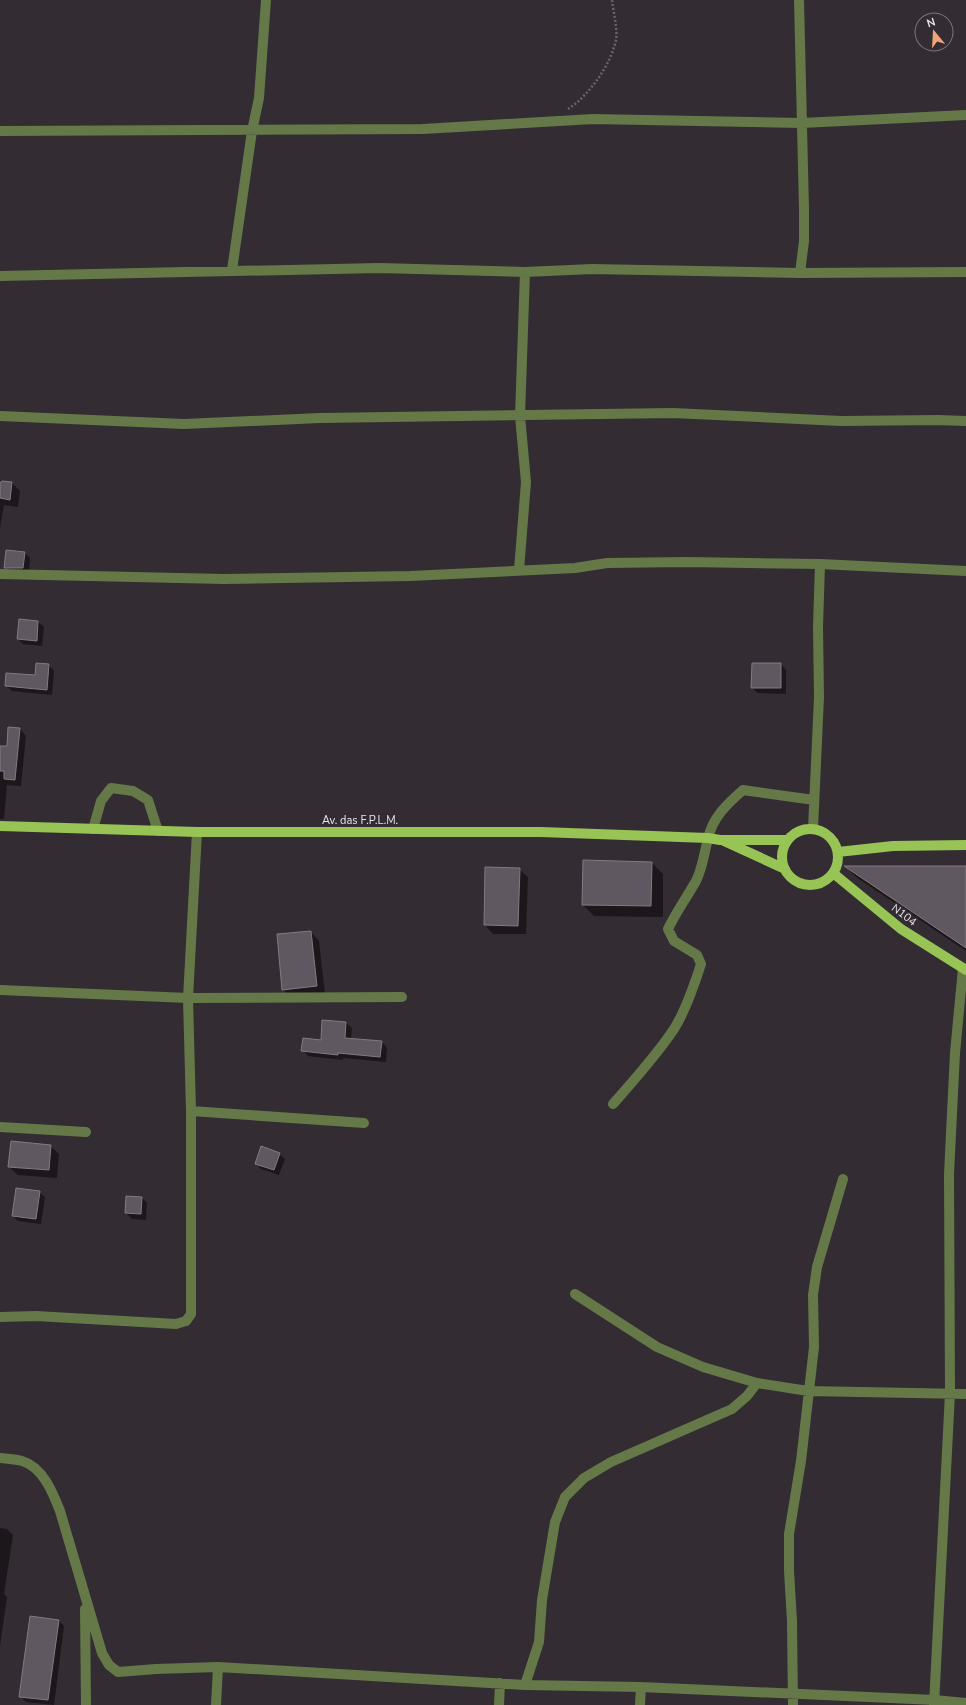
<svg xmlns="http://www.w3.org/2000/svg" width="966" height="1705" viewBox="0 0 966 1705" font-family="'Nunito Sans',sans-serif">
<rect width="100%" height="100%" fill="#332c33"/>
<path fill="#0007" d="M12 483 20 491 18 507 4 505 0 528V484Z
M25 553 30 558 29 573H11L6 567Z
M19 620 38 622 44 627 42 646 23 644 18 639Z
M781 664 786 670V694L758 693 752 688Z
M49 665 54 671 52 695 12 691 6 686 35 676Z
M20 729 26 736 21 786 7 785 4 819H0V747L8 748Z
M652 863 663 874V917L594 916 583 905Z
M846 867H966V951L856 877Z
M519 869 528 877 526 934H493L485 925Z
M311 932 319 941 325 994 292 998 283 989Z
M346 1023 352 1028 351 1039 382 1042 387 1048 386 1062 343 1058V1060L308 1056 303 1050 322 1041Z
M50 1146 59 1154 57 1178 18 1175 9 1167Z
M279 1154 285 1159 279 1175 261 1169 256 1164Z
M39 1192 45 1197 41 1224 18 1221 13 1216Z
M142 1198 147 1203 146 1220 132 1219 126 1213Z
M0 1528 7 1529 13 1535 4 1594 7 1597 0 1646Z
M59 1621 64 1626 54 1705 26 1702 21 1697Z"/>
<path fill="#605860" stroke="#837a83" d="M2 481 12 482 10 500 0 498V483Z
M6 550 25 552 23 568H4Z
M19 619 38 621 37 641 17 639Z
M36 663 49 664 47 690 5 686 6 673 35 675Z
M752 663H781V688H751Z
M8 727 20 728 15 780 4 779V771H0V746H7Z
M583 860 652 862 651 906 582 905Z
M844 866H966V948Z
M485 867 520 868 518 926 484 925Z
M311 931 317 986 282 990 277 934Z
M322 1020 346 1022 345 1038 382 1041 380 1057 338 1053V1055L301 1051 303 1038 321 1040Z
M11 1141 51 1145 49 1170 8 1167Z
M261 1146 280 1153 274 1170 255 1164Z
M16 1188 40 1191 36 1219 12 1216Z
M126 1196 142 1197 141 1214 125 1213Z
M30 1616 59 1620 48 1700 19 1697Z"/>
<g fill="none" stroke-linecap="round" stroke-linejoin="round">
<path stroke="#6a636a" stroke-width="2.5" stroke-dasharray="2 2" stroke-linecap="butt" d="M568 109C589 96 611 64 616 40 618 30 613 10 612 0"/>
<path stroke="#647947" stroke-width="10" d="M799 0 804 209V241L800 273
M0 131 423 129 593 119 802 123 966 115
M232 270 252 131 259 98 266 0
M0 276 379 268 525 272 592 269 800 273 966 272
M0 416 184 424 320 418 673 413 841 421 938 420 966 421
M519 570 526 482 520 416 525 272
M0 574 224 579 410 576 575 568 607 563 687 562 820 564 966 571
M93 829 101 801 111 788 133 791 148 800 158 831
M813 829 819 697 818 627 820 564
M0 990 188 998 402 997
M613 1104C634 1080 656 1056 674 1029 686 1010 694 986 701 964L697 955 674 941 668 929C676 912 687 897 696 881 703 867 704 853 708 839 712 818 727 804 743 790L814 800
M191 1111 364 1123
M0 1127 86 1132
M575 1294 657 1347 703 1367 757 1383 808 1391 966 1394
M0 1317 36 1316 176 1324 186 1321 191 1314V1111L188 998 197 832
M0 1458C7 1459 15 1459 22 1461 43 1467 53 1493 60 1511L102 1653 109 1665 118 1672 156 1669 218 1667 525 1685 641 1687 935 1700 966 1703
M85 1609 86 1705
M525 1685 539 1642 542 1600 555 1522 565 1497 584 1478 611 1462 732 1409 747 1396 757 1383
M216 1705 218 1667
M499 1705 500 1683
M640 1705 641 1687
M793 1705 792 1621 789 1571V1534L801 1461 814 1347 813 1295 817 1267 843 1179
M934 1705 950 1393 949 1174 955 1053 963 968"/>
<path stroke="#98c355" stroke-width="10" d="M0 826 197 832H541L708 838 720 840H788
M782 857a28 28 0 1 1 56 0a28 28 0 1 1-56 0Z
M724 841 785 869
M838 852 893 846 966 845
M833 873 901 929 966 970"/>
</g>
<g text-anchor="middle" dominant-baseline="central" stroke-width="4" stroke-linejoin="round" paint-order="stroke">
<g font-size="11" fill="#e8e4e9" stroke="#332c33">
<text x="360" y="820">Av. das F.P.L.M.</text>
<text transform="translate(904 915) rotate(37)">N104</text>
</g>
</g>
<g transform="translate(934 32) rotate(342)"><circle r="19" fill="#332c33" stroke="#7b767c"/>
<path d="M0-3L7 15L0 10L-7 15Z" fill="#f0a27a"/>
<text y="-6" font-size="11" font-weight="bold" text-anchor="middle" fill="#e8e4e9">N</text>
</g>
</svg>
